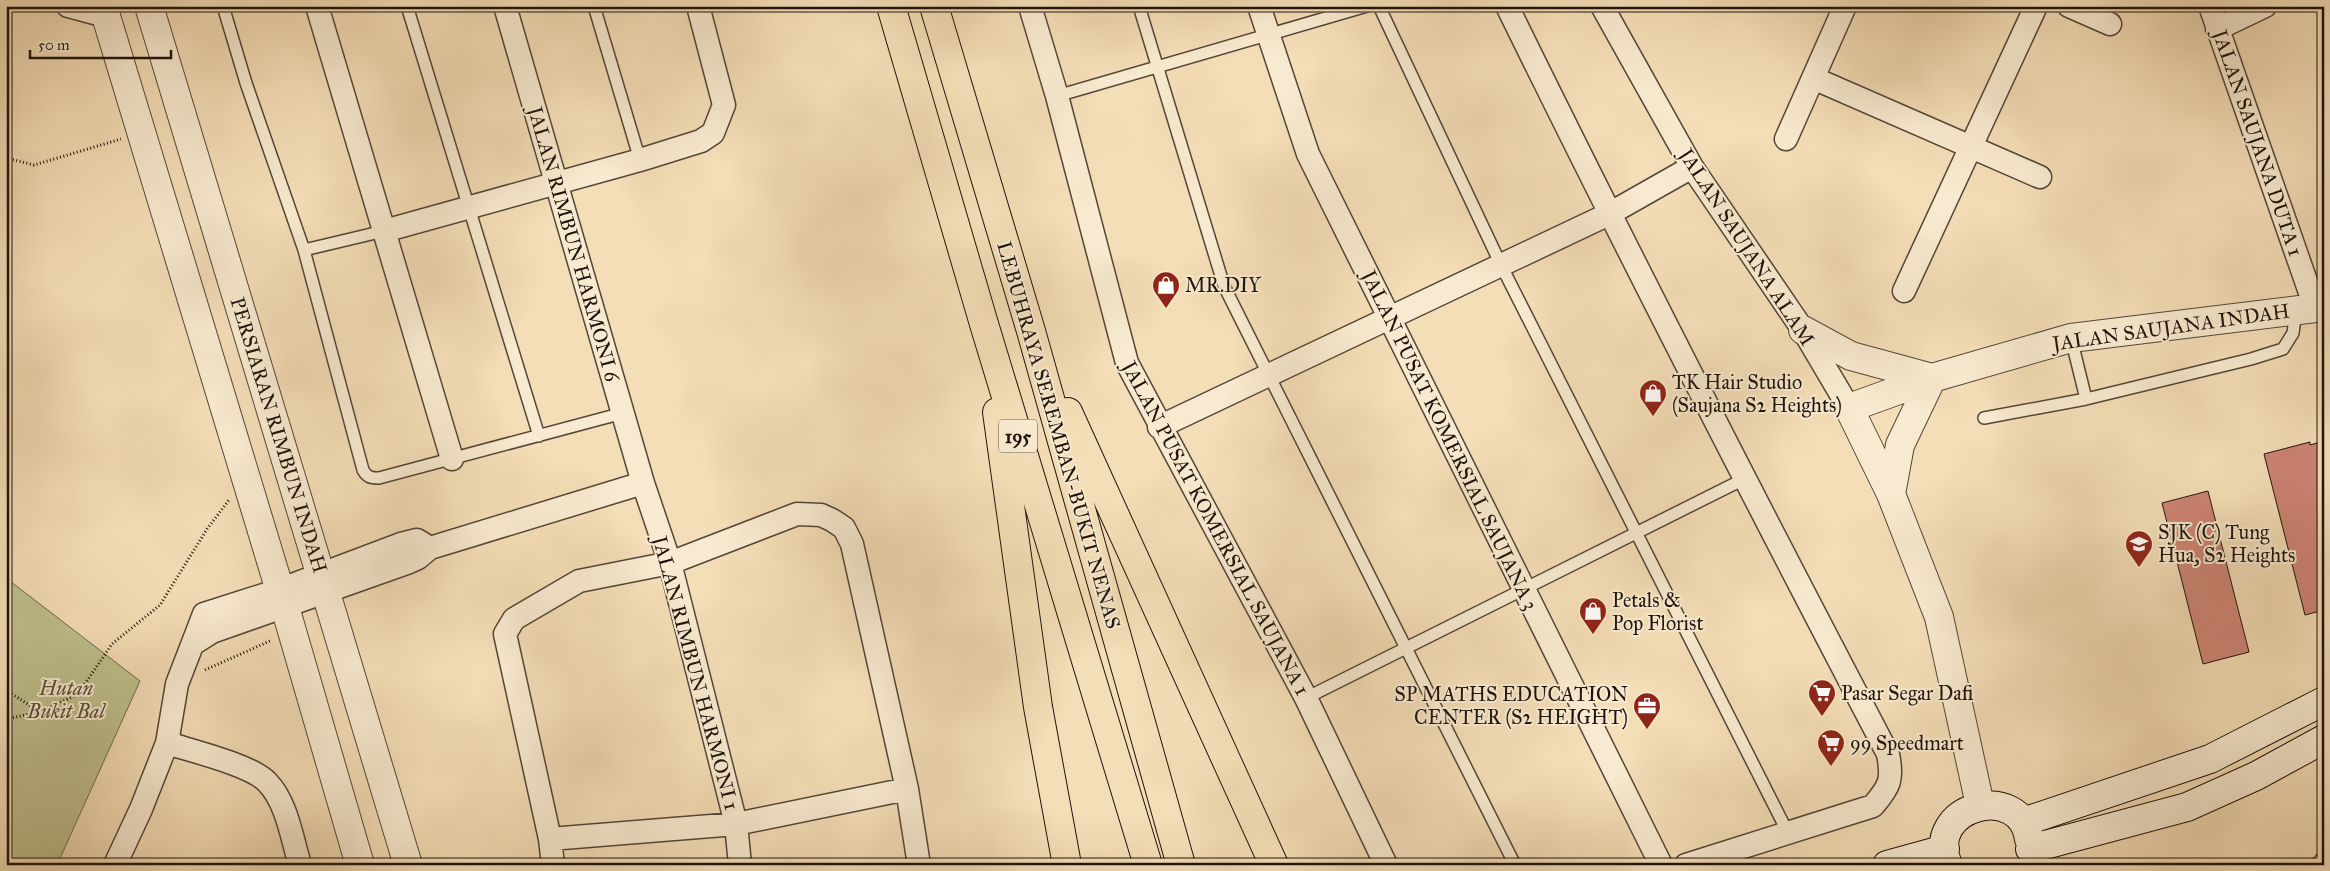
<svg xmlns="http://www.w3.org/2000/svg" width="2330" height="871" viewBox="0 0 2330 871" font-family="'IM FELL Great Primer',serif">
<rect width="100%" height="100%" fill="#f4deb7"/>
<filter id="stains"><feTurbulence type="fractalNoise" baseFrequency=".004" numOctaves="4"/><feColorMatrix values="0 0 0 0 .2 0 0 0 0 .09 0 0 0 0 .02 0 0 0 .5 -.17"/></filter>
<radialGradient id="worn" r=".72"><stop offset=".6" stop-color="#630" stop-opacity="0"/><stop offset="1" stop-color="#630" stop-opacity=".3"/></radialGradient>
<path fill="#bec08d" stroke="#6e6a4d" d="M6 578 140 681 57 865H6Z"/>
<path fill="#ce8475" stroke="#1e140d" d="M2324 441V610L2305 615 2264 454 2310 442V445Z
M2208 491 2249 652 2203 664 2162 503Z"/>
<g fill="none" stroke-linecap="round" stroke-linejoin="round">
<g stroke="#544638" stroke-width="14">
<path id="service" d="M223 6 246 83 304 250 363 470C367 477 370 478 379 478L623 413
M407 6 539 436
M594 6 640 160
M1139 6 1224 286 1515 865
M1379 6 1501 265 1788 833
M1057 96 1367 6
M304 250 384 231
M2071 338 2086 399
M1984 418 2086 399 2251 359 2283 349 2293 333 2296 311
M1306 698 1744 479"/>
</g>
<g stroke="#544638" stroke-width="25">
<path id="minor" d="M68 6 105 16
M317 6 452 459
M505 6 643 483 670 563 736 824 740 865
M1030 6 1057 96 1127 363 1306 698 1386 865
M1259 6 1308 154 1661 865
M1507 6C1630 257 1758 506 1888 754 1893 780 1890 786 1873 806L1686 865
M1602 6 1692 167 1803 330 1849 408
M2069 6 2110 24
M2210 6 2315 307
M2217 29 2265 6
M1813 78 2040 177
M1786 139 1845 6
M384 231 640 160 701 141 713 133 724 105 698 6
M1904 291 2036 6
M1159 427 1609 214 1692 167
M193 644 212 632 407 563 418 558 430 548 643 483
M167 743C192 751 251 765 267 782 287 802 292 839 300 865
M550 839 736 824 907 789
M115 865 141 809 167 743 177 684 204 614 279 590 401 544 417 540 430 548
M553 865 550 839 505 634 514 619 579 581 670 563 797 514 821 515 832 520 844 528 852 544 907 789 919 865
M2323 865 2324 864"/>
</g>
<g stroke="#544638" stroke-width="30">
<path id="tertiary" d="M103 6 285 607 360 865
M149 6 408 865
M1803 330 1851 356 1932 378
M1891 494 1900 445 1932 378
M1980 805 1939 617 1891 494 1849 408 1932 378 2071 338 2324 307"/>
</g>
<g stroke="#1e140d" stroke-width="30">
<path id="secondary" d="M2023 822 2210 759 2324 701
M2030 849 2187 807 2256 776 2324 739
M1887 865 1945 849
M1948 865C1923 806 2021 780 2029 839"/>
</g>
<g stroke="#1e140d" stroke-width="30">
<path id="trunk" d="M891 6 984 324 1148 865
M934 6 1031 331 1181 865
M997 412 1038 707 1067 865
M1068 412 1274 865"/>
</g>
<path stroke="#1e140d" stroke-width="3" stroke-dasharray="1 2.5" stroke-linecap="butt" d="M6 158 34 165 121 139
M205 670 272 640
M6 690 40 712 78 694 112 644 160 605 207 529 229 500
M6 719 40 712"/>
<use href="#service" stroke="#f8ead0" stroke-width="11"/>
<use href="#minor" stroke="#f8ead0" stroke-width="22"/>
<use href="#tertiary" stroke="#f8ead0" stroke-width="28"/>
<use href="#secondary" stroke="#f8ead0" stroke-width="28"/>
<use href="#trunk" stroke="#f4deb7" stroke-width="28"/>
</g>
<defs>
<g id="shop-pin" transform="scale(1.4375)"><path d="M0 17L-7.5 6A9.5 9.5 0 1 1 7.5 6Z" fill="#8f2418" stroke="#f8ead0"/><path d="M-5-2.5h2.3a2.7 3.5 0 0 1 5.4 0H5L5.5 6h-11ZM-1.5-2.5h3a1.5 2.3 0 0 0-3 0Z" fill="#fff"/></g>
<g id="school-pin" transform="scale(1.4375)"><path d="M0 17L-7.5 6A9.5 9.5 0 1 1 7.5 6Z" fill="#8f2418" stroke="#f8ead0"/><path d="M0-5L7-2L0 1L-7-2ZM-4 1L0 2.5L4 1V4Q0 6-4 4Z" fill="#fff"/></g>
<g id="supermarket-pin" transform="scale(1.4375)"><path d="M0 17L-7.5 6A9.5 9.5 0 1 1 7.5 6Z" fill="#8f2418" stroke="#f8ead0"/><path d="M-6-5.5h2.5l.6 2H6L4.5 2H-2.5L-4.4-4H-6ZM-1.5 3.2a1.3 1.3 0 1 0 .1 0ZM3 3.2a1.3 1.3 0 1 0 .1 0Z" fill="#fff"/></g>
<g id="office-pin" transform="scale(1.4375)"><path d="M0 17L-7.5 6A9.5 9.5 0 1 1 7.5 6Z" fill="#8f2418" stroke="#f8ead0"/><path d="M-6-3h4V-5.5h4V-3h4V5H-6ZM-1-4.5V-3h2v-1.5ZM-6 0V1H6V0Z" fill="#fff"/></g>
</defs>
<g fill-rule="evenodd">
<use href="#shop-pin" x="1166" y="285"/>
<use href="#shop-pin" x="1653" y="393"/>
<use href="#school-pin" x="2139" y="544"/>
<use href="#shop-pin" x="1593" y="611"/>
<use href="#supermarket-pin" x="1822" y="693"/>
<use href="#office-pin" x="1647" y="706"/>
<use href="#supermarket-pin" x="1831" y="743"/>
</g>
<g text-anchor="middle" dominant-baseline="central" stroke-width="4" stroke-linejoin="round" paint-order="stroke">
<rect fill="#f8ead0" stroke="#5f5448" stroke-width="1" x="999" y="419.5" width="38" height="33" rx="4"/>
<g font-size="19" font-weight="bold" fill="#1e140d">
<text x="1018" y="436">195</text>
</g>
<g font-size="20" fill="#1e140d" stroke="#f8ead0">
<text transform="translate(2258 143) rotate(71)">JALAN SAUJANA DUTA 1</text>
<text transform="translate(574 244) rotate(74)">JALAN RIMBUN HARMONI 6</text>
<text transform="translate(1747 247) rotate(57)">JALAN SAUJANA ALAM</text>
<text transform="translate(2171 327) rotate(-8)">JALAN SAUJANA INDAH</text>
<text transform="translate(279 435) rotate(73)">PERSIARAN RIMBUN INDAH</text>
<text transform="translate(1059 435) rotate(74)">LEBUHRAYA SEREMBAN-BUKIT NENAS</text>
<text transform="translate(1450 440) rotate(64)">JALAN PUSAT KOMERSIAL SAUJANA 3</text>
<text transform="translate(1216 528) rotate(62)">JALAN PUSAT KOMERSIAL SAUJANA 1</text>
<text transform="translate(696 673) rotate(75)">JALAN RIMBUN HARMONI 1</text>
</g>
<g font-size="20" fill="#1e140d" stroke="#f8ead0" text-anchor="start">
<text x="1185" y="285">MR.DIY</text>
<text x="1672" y="382">TK Hair Studio<tspan x="1672" dy="23">(Saujana S2 Heights)</tspan></text>
<text x="2158" y="532">SJK (C) Tung<tspan x="2158" dy="23">Hua, S2 Heights</tspan></text>
<text x="1612" y="600">Petals &amp;<tspan x="1612" dy="23">Pop Florist</tspan></text>
<text x="1841" y="693">Pasar Segar Dafi</text>
<text x="1628" y="694" text-anchor="end">SP MATHS EDUCATION<tspan x="1628" dy="23">CENTER (S2 HEIGHT)</tspan></text>
<text x="1850" y="743">99 Speedmart</text>
</g>
<g font-size="20" font-style="italic" fill="#56503a" stroke="#f8ead0">
<text x="66" y="688">Hutan<tspan x="66" dy="23">Bukit Bal</tspan></text>
</g>
</g>
<rect width="2330" height="871" fill="none" stroke="#f4deb7" stroke-width="25"/>
<rect x="8" y="8" width="2315" height="856" fill="none" stroke="#1e140d" stroke-width="2.5"/>
<rect x="12" y="12" width="2305" height="846" fill="none" stroke="#1e140d"/>
<path d="M30 50v8h141v-8" fill="none" stroke="#1e140d" stroke-width="2.5"/>
<text x="38" y="50" font-size="15" fill="#1e140d" stroke="#f8ead0" stroke-width="4" paint-order="stroke">50 m</text>
<rect width="100%" height="100%" filter="url(#stains)"/>
<rect width="100%" height="100%" fill="url(#worn)"/>
</svg>
